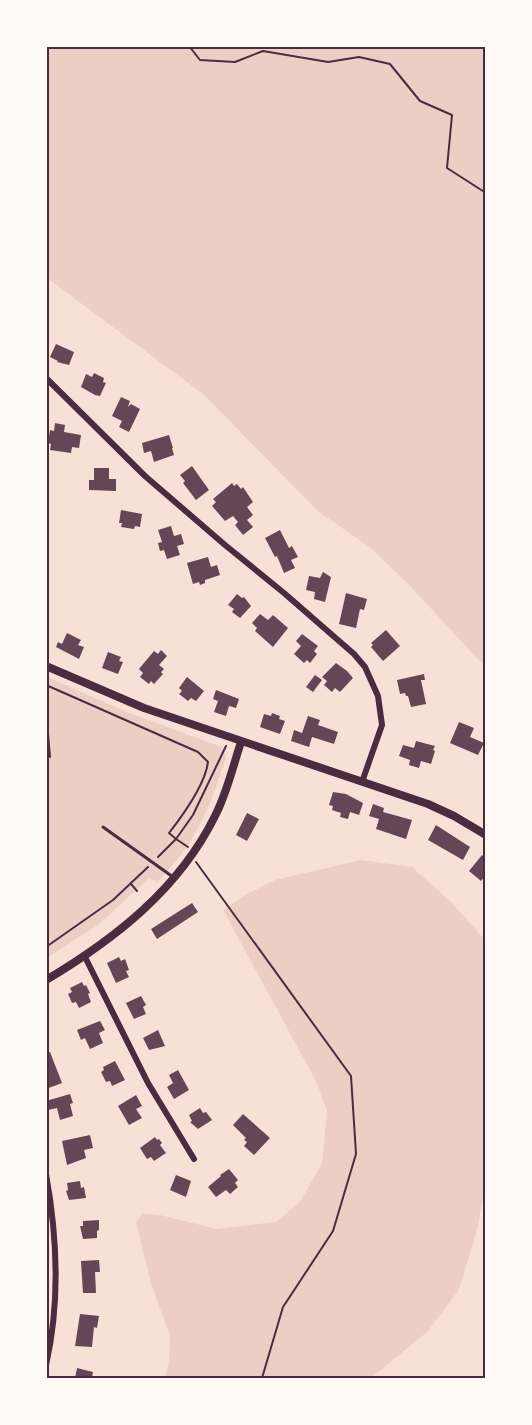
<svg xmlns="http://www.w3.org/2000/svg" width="532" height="1425" font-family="Quicksand,sans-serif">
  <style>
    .green { fill: #ebcfc5 }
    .building { fill: #644757 }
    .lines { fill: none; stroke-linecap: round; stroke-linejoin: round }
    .path { stroke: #4a2c40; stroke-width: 2 }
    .service { stroke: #4a2c40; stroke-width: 3 }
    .minor { stroke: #4a2c40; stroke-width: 6 }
    .tertiary { stroke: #4a2c40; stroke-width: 8 }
    .neatline { fill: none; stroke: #4a2c40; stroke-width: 2 }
  </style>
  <rect width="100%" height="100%" fill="#f7e1d7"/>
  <path class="green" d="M47,47H485V667L411,587L371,548L319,512L203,394L47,278Z
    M47,677L127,712L219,746L224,751L226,757C209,811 197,840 157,883L149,878L98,925L47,958Z
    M361,860L412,867L452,903L486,941L485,1185L478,1226L459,1290L427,1332L371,1378H165L169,1361L170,1336L151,1283L136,1222L143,1213L160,1215L217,1229L276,1222L300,1202L322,1163L327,1111L317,1083L223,910L249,893L275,880Z"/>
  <path class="building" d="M56,344L74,352L69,365L57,362L58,361L50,357Z
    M94,373L104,378L103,382L106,383L100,396L95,395L81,387L86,374L92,377Z
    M121,397L130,401L128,407L131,404L140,409L129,432L119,427L122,421L112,416Z
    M55,423L65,425L64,432L81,435L79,448L72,447L71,453L50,450L51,444L48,443L50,430L54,431Z
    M169,435L173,448H172L174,455L154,462L151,451L144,453L142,443Z
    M192,466L209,490L196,500L183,483L185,481L180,475Z
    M94,468H109V479H116V491L89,490V480H94Z
    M232,483L234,486L237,484L241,489L243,487L253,502L247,507L253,515L247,520L253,527L243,535L235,525L238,522L233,516L225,521L212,506L216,502L213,499Z
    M121,510L142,514L140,527L135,526L134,529L121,527L122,523H119Z
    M171,526L174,536L181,534L184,544L177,546L180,555L167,559L164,550L160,551L158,543L162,542L158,530Z
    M280,530L289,548L292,546L298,557L291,560L295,568L284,573L277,556L275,557L265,538Z
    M208,557L211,567L217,565L220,575L205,580V583L200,585L199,582L193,584L187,563Z
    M323,572L331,577L325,602L314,599L315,592L306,590L309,576L320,578Z
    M346,593L367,599L364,610L360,609L356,628L339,624Z
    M237,594L242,598L244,597L251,606L240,618L232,612L234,609L228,605Z
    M260,614L268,620L273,615L288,628L273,647L255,631L257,628L252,623Z
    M386,630L400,646L383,661L371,647L373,645L371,643Z
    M67,633L81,640L78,645L84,647L79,659L56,647L58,642L62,644Z
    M302,634L318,646L314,651L317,654L310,663L307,660L304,663L294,654L301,646L296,641Z
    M161,650L167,656L159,665L164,669L161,672L163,674L154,684L151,681L149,684L140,677L143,673L139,669L154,651L158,654Z
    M108,652L121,657L119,661L123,662L118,674L102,668Z
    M336,663L347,671L353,678L340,692L335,688L332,692L324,685L327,681L322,677Z
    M424,674L425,680H421L426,704L411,707L408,696H406L405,693L400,694L397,680Z
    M315,675L322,680L313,692L306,687Z
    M187,677L204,691L196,701L191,698L188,701L179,694L182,691L179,688Z
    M216,690L239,699L236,708L229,706L226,716L214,712L218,701L213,699Z
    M272,713L280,716L279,719L285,721L280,734L260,727L264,714L271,716Z
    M308,716L320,720L318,725L338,732L334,744L312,737L309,747L291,741L294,730L302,733Z
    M459,722L474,728L470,737L484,743L478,755L450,743Z
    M416,741L435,746L433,750L435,751L431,764L421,761L419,768L409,765L410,760L399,756L403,745L414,748Z
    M333,792L346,794L363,803L359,815L350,812L348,819L340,817L341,813L332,810L333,806L329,805Z
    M373,804L384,808L383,812L412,820L406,839L376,829L379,819L369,816Z
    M247,813L259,819L247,841L236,835Z
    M436,825L470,847L463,860L428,840Z
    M482,855L486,858V875L481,881L469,871Z
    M192,903L198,912L157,939L151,929Z
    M119,957L121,961L125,959L129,970L126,971L129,977L116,983L107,963Z
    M82,982L84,986L86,985L90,993L88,994L91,1002L79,1008L76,1002L72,1003L68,994L72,992L70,988Z
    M141,996L146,1005L143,1007L146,1014L134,1019L126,1003Z
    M100,1021L105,1030L99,1033L103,1043L90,1049L85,1038L81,1040L77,1030Z
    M158,1030L165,1046L149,1050L143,1038Z
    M50,1052L62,1083L46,1089V1053Z
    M115,1061L125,1080L112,1086L110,1081L106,1082L101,1072L104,1070L103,1067Z
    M178,1070L189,1090L174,1099L167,1087L173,1083L169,1075Z
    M70,1094L73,1103L70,1104L73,1116L60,1120L57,1108L48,1110L46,1101Z
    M136,1095L142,1106L136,1109L142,1118L129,1125L118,1106Z
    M200,1108L203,1113L206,1112L212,1120L198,1129L190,1122L192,1121L189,1115Z
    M243,1114L270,1138L254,1155L244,1146L247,1142L244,1140L246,1138L233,1125Z
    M90,1135L93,1148L84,1150L86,1158L67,1165L62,1141Z
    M155,1137L157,1140L159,1139L162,1143L160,1145L166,1153L154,1161L151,1157L147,1159L140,1148Z
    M229,1169L238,1180L235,1183L238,1187L230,1194L226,1190L216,1197L208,1187L221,1176L220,1175Z
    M176,1175L191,1181L186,1197L170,1190Z
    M80,1181L81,1188L84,1187L86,1198L69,1200L66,1191L68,1190L67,1183Z
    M99,1220V1230L97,1231V1238L83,1239L80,1226H83V1221Z
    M99,1260L100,1272H95L96,1293H83L81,1261Z
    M80,1314L99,1316L97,1328L94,1327L92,1347L75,1346Z
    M77,1368L93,1372L92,1378H75Z"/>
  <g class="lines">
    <path class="path" d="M189,46L200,60L235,62L263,51L328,62L359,57L390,64L420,101L452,115L447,168L486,193
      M46,685L198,752L208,762C205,785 183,815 169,833L176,839L158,857
      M46,710L50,757
      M188,847L176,839L193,815L226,746
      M196,862L351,1076L356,1154L333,1231L283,1307L262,1378
      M131,884L137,891
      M46,947L113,900L148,867"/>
    <path class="service" d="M103,827L173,877"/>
    <path class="minor" d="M46,378L145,476L225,545L284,593L354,654L365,667L378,696L382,725L362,782
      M85,957L148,1083L194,1159
      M46,1174C57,1235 60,1304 46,1365"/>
    <path class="tertiary" d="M46,666L144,708L428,804L454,816L486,835
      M46,980C115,939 179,889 215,816C227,793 233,766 241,742"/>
  </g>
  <rect width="532" height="1425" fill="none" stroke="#fffaf5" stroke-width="96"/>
  <rect x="48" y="48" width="436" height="1329" class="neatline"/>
</svg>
